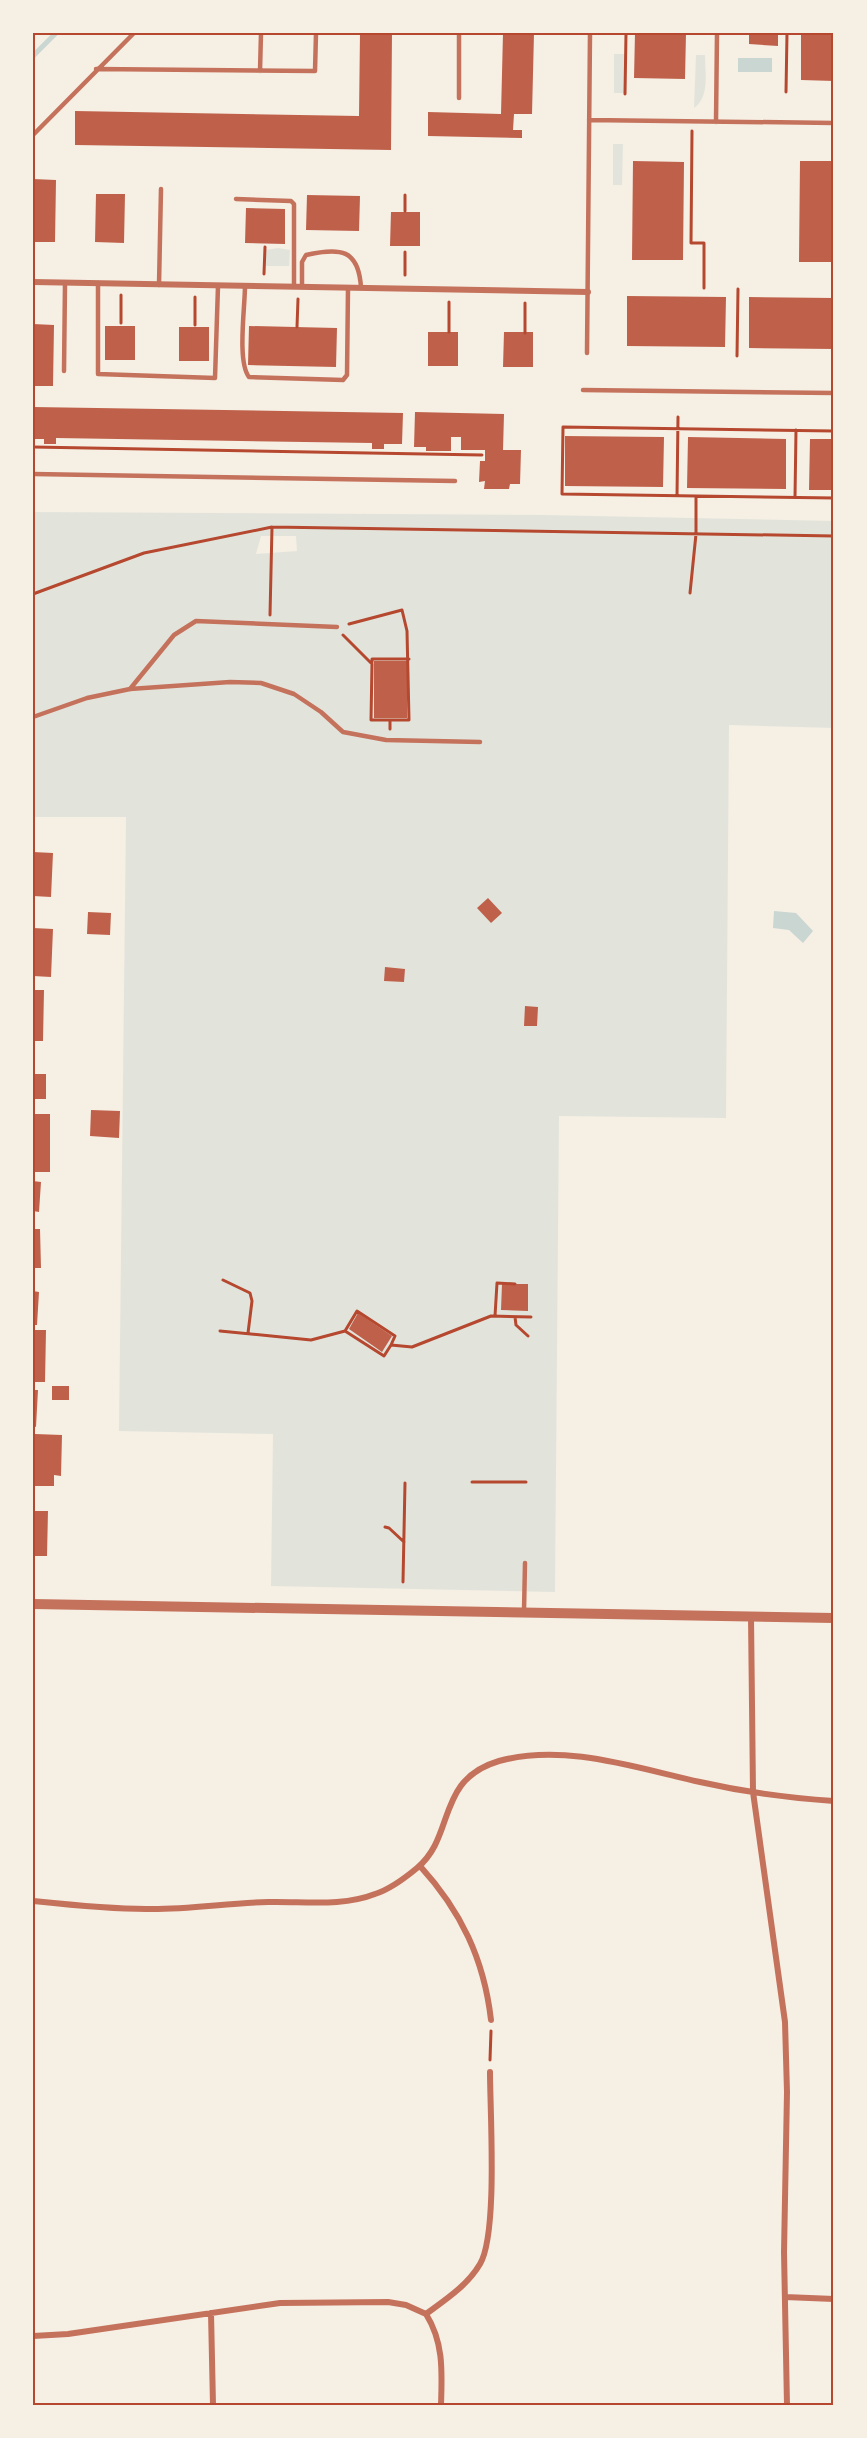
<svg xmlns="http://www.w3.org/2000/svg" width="867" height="2438" font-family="'Asap Condensed',sans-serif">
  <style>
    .green { fill: #e2e4dc; fill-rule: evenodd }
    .water { fill: #c9d6d2 }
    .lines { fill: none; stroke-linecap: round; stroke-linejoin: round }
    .stream { stroke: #c9d6d2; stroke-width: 5 }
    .building { fill: #bf614a }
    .path { stroke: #b5482f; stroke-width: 3 }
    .service { stroke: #c5725c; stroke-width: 4.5 }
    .minor { stroke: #c5725c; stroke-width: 6 }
    .tertiary { stroke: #c5725c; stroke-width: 10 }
    .neatline { fill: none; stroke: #b5482f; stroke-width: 2 }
  </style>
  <rect width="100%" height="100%" fill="#f6efe4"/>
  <path class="green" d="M614,54H625L624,93H614Z
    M696,55H705C705,72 710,97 694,108Z
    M613,144H623L622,185H613Z
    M278,248L290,250L289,266H266V250Z
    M33,512L544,515L834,521V728L729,725L726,1118L559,1116L555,1592L271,1586L273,1434L119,1431L126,817H33ZM261,536H296L297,551L256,554Z"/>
  <path class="water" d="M738,58H772V72H738Z
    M774,911L796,913L813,931L803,943L789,930L773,928Z"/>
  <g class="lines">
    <path class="stream" d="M33,56L56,33"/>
  </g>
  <path class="building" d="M360,33H392L391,150L75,145V111L359,116Z
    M503,33H534L532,114H514L513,130H522V138L428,136V112L501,114Z
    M635,33H686L685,79L634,78Z
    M749,33H778V46L749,44Z
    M801,33H834V81L801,80Z
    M633,161L684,162L683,260H632Z
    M800,161H834V262H799Z
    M33,179L56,180L55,242H33Z
    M96,194H125L124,243L95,242Z
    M307,195L360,196L359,231L306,230Z
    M246,208L285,209V244L245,243Z
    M391,212H420V246H390Z
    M627,296L726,297L725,347L627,346Z
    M749,297L834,298V349L749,348Z
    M33,324L54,325L53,386H33Z
    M105,326H135V360H105Z
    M249,326L337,328L336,367L248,365Z
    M179,327H209V361H179Z
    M428,332H458V366H428Z
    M504,332H533V367H503Z
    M33,407L403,413L402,444H384V449H372V443L56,438V444H44V439H33Z
    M415,412L504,414L503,450H521L520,484H510L509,489H484L485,481L479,482L480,461H485V450H461V437H451V451H426V447H414Z
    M565,436L664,437L663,487L565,486Z
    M688,437L786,439V489L687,488Z
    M810,439H834V490H809Z
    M374,661H407V718H374Z
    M33,852L53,853L51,897L33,896Z
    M488,898L502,913L491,923L477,908Z
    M88,912L111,913L110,935L87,934Z
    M33,928L53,929L51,977L33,976Z
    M385,967L405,969L404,982L384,981Z
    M33,990H44L43,1041H33Z
    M525,1006L538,1007L537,1026H524Z
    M33,1074H46V1099H33Z
    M91,1110L120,1111L119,1138L90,1136Z
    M33,1114H50V1172H33Z
    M33,1181L41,1182L39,1212L33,1211Z
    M33,1229H40L41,1268H33Z
    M502,1284H528V1311L501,1310Z
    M33,1291L39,1292L37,1325H33Z
    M358,1313L392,1336L382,1352L349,1329Z
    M33,1330H46L45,1382H33Z
    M52,1386H69V1400H52Z
    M33,1390H38L36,1427L33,1426Z
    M35,1434L62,1435L61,1476L54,1475V1486H33Z
    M33,1511H48L47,1556H33Z"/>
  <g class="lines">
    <path class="path" d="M786,92L787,33
      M625,94L626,33
      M692,131L691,243H704V288
      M405,195V211
      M405,252V275
      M264,274L265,247
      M525,303V333
      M121,323V295
      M195,325V297
      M297,327L298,299
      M449,332V302
      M737,356L738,289
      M834,431L563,427L562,494L834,498
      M33,447L482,455
      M677,496L678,417
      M795,497L796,430
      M690,593L696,534V496
      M33,594L144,553L272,527L834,536
      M270,615L272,527
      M349,624L402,610L407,631L409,720H390V729
      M343,635L372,664L371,720H390
      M372,662V659H409
      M223,1280L250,1293L252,1301L248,1333
      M495,1316L497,1283L515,1284
      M515,1317L516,1325L528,1336
      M220,1331L311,1340L345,1331L384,1356L391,1345L412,1347L491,1316L531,1317
      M345,1331L357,1311L395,1336L391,1345
      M472,1482H526
      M385,1527L389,1528L404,1542
      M403,1582L405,1483
      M490,2060L491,2031"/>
    <path class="service" d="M96,69L315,71L316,33
      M260,71L261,33
      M459,98V33
      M589,120L834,123
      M716,122L717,33
      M33,135L134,33
      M236,199L291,201L294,204V286
      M98,283V374L215,378L218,286
      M159,285L161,189
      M245,286C245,307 237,362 249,377L343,380L347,375L348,288
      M302,287V262L306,255C340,247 359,249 361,288
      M587,353L590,33
      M64,371L65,283
      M583,390L834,393
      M33,474L455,481
      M130,689L174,635L196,621L337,627
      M33,717L87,698L130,689L230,682L261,683L294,694L321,712L343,732L386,740L480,742
      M524,1611L525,1563"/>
    <path class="minor" d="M33,282L588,292
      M751,1617L753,1792L785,2022L787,2092L784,2252L787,2405
      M420,1866C461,1911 484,1959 491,2020
      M33,1901C71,1905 108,1909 146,1909C186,1910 227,1903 268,1902C303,1901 342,1907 375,1894C391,1889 405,1878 417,1868C456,1836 435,1780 499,1761C565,1743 636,1768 700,1782C744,1792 789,1798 834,1801
      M785,2297L834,2299
      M211,2313L213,2405
      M426,2314C445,2300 467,2286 480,2264C498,2234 490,2112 490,2072
      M426,2314C444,2343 442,2372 441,2405
      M33,2336L68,2334L280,2303L388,2302L406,2305L426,2314"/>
    <path class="tertiary" d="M33,1604L834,1618"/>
  </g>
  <rect width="867" height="2438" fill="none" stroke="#f6efe4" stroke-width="69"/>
  <rect x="34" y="34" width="798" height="2370" class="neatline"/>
</svg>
